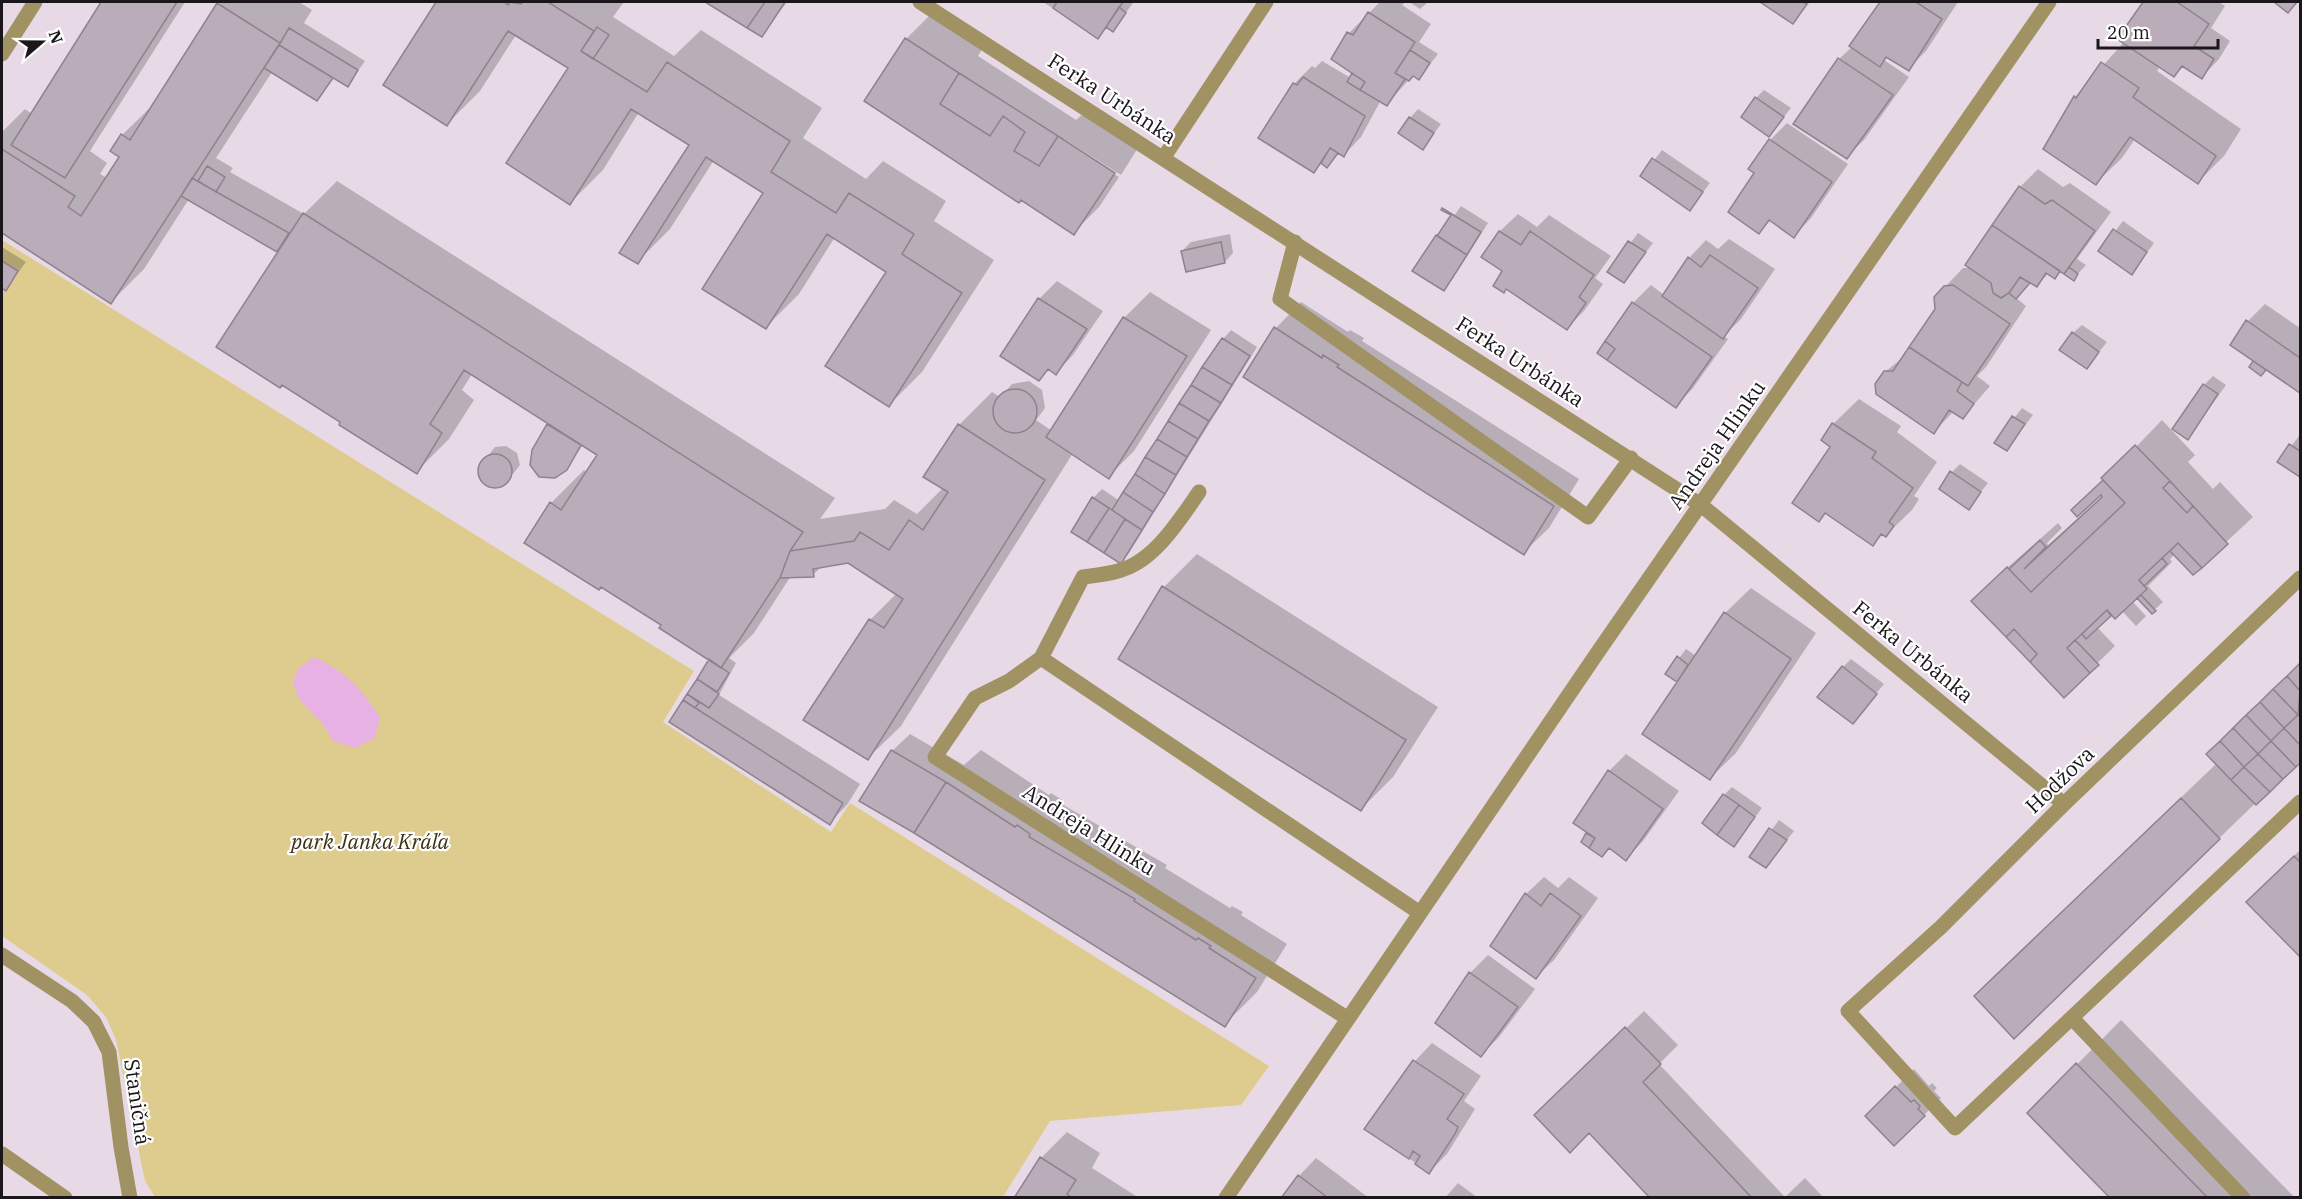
<svg xmlns="http://www.w3.org/2000/svg" width="2302" height="1199" font-family="'IBM Plex Serif',serif">
  <style>
    .green { fill: #decc8e }
    .water { fill: #e7b2e3 }
    .shadow { fill: #0003; fill-rule: evenodd }
    .building { fill: #baacb8; stroke: #8f828e; stroke-width: 1.5 }
    .lines { fill: none; stroke-linecap: round; stroke-linejoin: round }
    .minor { stroke: #a09263; stroke-width: 15 }
    .labels { text-anchor: middle; stroke-width: 4.5; stroke-linejoin: round; paint-order: stroke }
    .street-label { font-size: 21px; fill: #1a161a; stroke: #fff }
    .park-label { font-size: 21px; font-style: italic; fill: #3a3213; stroke: #fff }
  </style>
  <rect width="100%" height="100%" fill="#e7dae6"/>
  <path class="green" d="M2,240L694,671L663,722L831,832L850,803L1269,1066L1241,1105L1050,1121L1003,1197H155L145,1181L116,1040L106,1017L87,995L2,936Z"/>
  <path class="water" d="M314,657C348,673 359,687 380,717L375,738L355,748L333,741L322,723L299,699L293,683L298,669Z"/>
  <path class="shadow" d="M103,2H185L90,151L107,163L100,174L107,178L121,157L112,151L122,135L156,102L221,2H299L312,10L304,23L365,61L348,85L334,77L317,99L272,72L216,158L233,168L230,172L304,214L337,181L835,498L820,519L885,509L894,500L917,514L943,488L959,425L992,392L1000,397L1012,384L1029,381L1042,390L1045,408L1036,420L1052,431L1124,318L1150,292L1211,330L1134,451L1108,477L1073,453L901,726L868,758L805,719L870,620L896,594L849,562L822,566L813,575L791,576L754,633L729,658L736,663L719,695L860,784L847,805L829,823L671,722L711,659L663,624L526,542L551,503L584,470L587,472L599,454L583,445L566,469L533,450L550,423L472,374L462,390L474,400L449,439L416,472L342,421L283,246L277,250L189,199L144,269L111,302L2,232V132L25,109L32,114Z
    M438,2H624L613,17L674,56L701,30L822,108L803,138L866,179L883,161L946,201L934,221L994,260L922,372L889,405L888,271L835,237L799,294L766,327L765,193L714,160L670,229L637,262L691,145L639,112L603,170L570,203V68L516,35L480,91L447,124L386,85Z
    M708,2H787L762,35Z
    M1043,2H1131L1133,3L1113,30L1108,27L1098,37Z
    M1380,2H1406L1402,5L1431,24L1419,42L1438,54L1419,78L1414,74L1387,104L1381,100L1361,137L1344,155L1340,152L1327,166L1323,162L1314,171L1294,84L1312,66L1315,68L1322,61L1351,78L1354,73L1349,33Z
    M1409,2H1428L1420,9Z
    M1763,2H1810L1793,22Z
    M1882,2H1958L1926,51L1908,69L1888,56L1884,60L1909,77L1864,140L1846,157L1839,59L1853,46Z
    M2145,2H2219L2225,6L2211,28L2230,41L2219,59L2202,77L2184,66L2174,75L2160,66L2157,71L2241,129L2224,156L2198,182L2135,139L2122,158L2096,183L2075,97L2124,42L2119,39Z
    M932,13L984,46L978,56L1076,120L1085,112L1139,146L1121,175L1064,139L1062,141L1119,177L1099,207L1073,233L906,39Z
    M1764,90L1791,108L1769,135L1756,98Z
    M1418,109L1441,124L1423,148L1410,118Z
    M1787,123L1848,164L1811,218L1794,236L1771,220L1759,232L1756,173L1770,140Z
    M1662,150L1710,183L1690,209L1642,176Z
    M2038,169L2063,187L2070,183L2111,212L2077,259L2086,265L2073,279L2061,271L2055,277L2049,273L2037,285L2030,281L2015,297L2026,306L1986,367L1977,376L1990,386L1963,417L1954,411L1934,432L1885,372L1907,354L1937,309L1945,287L1963,268H1973L1967,264L2020,187Z
    M1461,206L1488,223L1452,280L1443,289L1415,271Z
    M1518,214L1537,227L1549,215L1611,256L1595,278L1603,284L1584,311L1567,328L1504,270L1483,256L1500,231Z
    M2123,221L2154,243L2132,273L2100,251Z
    M1638,233L1653,243L1624,281L1609,271Z
    M1230,234L1233,253L1225,262L1182,251L1191,242Z
    M1729,239L1775,269L1741,319L1724,336L1728,339L1693,388L1676,406L1633,303L1651,285L1664,295L1689,258L1706,240L1718,249Z
    M2,247L26,262L6,289L2,286Z
    M1057,281L1103,311L1073,355L1056,373L1050,369L1039,379V299Z
    M1301,302L1348,332L1350,330L1364,338L1362,341L1579,479L1549,528L1523,553L1276,328Z
    M2265,304L2300,328V391L2267,368L2261,374L2251,367L2255,360L2232,344L2248,321Z
    M2082,325L2107,342L2087,367L2073,333Z
    M1231,330L1257,347L1129,553L1121,562L1093,498L1102,489L1120,501L1223,339Z
    M2213,376L2226,385L2188,438L2204,385Z
    M1859,399L1901,426L1897,432L1937,462L1914,496L1919,499L1912,510L1886,535L1883,534L1873,544L1826,512L1818,520L1832,447L1833,424Z
    M2022,408L2033,415L2007,449L1996,442Z
    M2162,420L2195,455L2188,462L2213,489L2220,482L2253,517L2193,573L2175,554L2170,559L2172,562L2148,586L2163,602L2152,612L2137,596L2132,601L2146,616L2136,626L2122,611L2111,613L2097,627L2115,646L2064,696L1999,575L2058,523L2062,528L2047,543L2048,545L2103,496L2105,479ZM2184,538L2172,551L2170,548Z
    M2299,436L2300,437V476L2279,462Z
    M506,446L517,453L520,465L505,484L492,486L481,479L480,466L495,447Z
    M1960,464L1988,483L1968,508L1952,472Z
    M1197,554L1438,707L1393,777L1360,810L1120,658L1164,587Z
    M1751,588L1816,633L1736,753L1710,778L1679,682L1667,674L1686,649L1696,656L1725,613Z
    M1851,659L1884,684L1853,722L1843,667Z
    M2300,665V760L2014,1037L2019,953L2217,763L2208,754Z
    M910,734L964,765L981,750L1049,795L1051,793L1062,800L1060,803L1167,865L1165,868L1230,908L1232,906L1243,912L1241,915L1287,944L1257,992L1224,1025L892,751Z
    M1626,754L1679,791L1643,841L1626,859L1610,847L1602,855L1583,841L1589,832L1609,771Z
    M1732,787L1762,808L1734,845L1724,795Z
    M1779,820L1794,831L1766,866L1751,857Z
    M2300,850V955L2248,902Z
    M1544,877L1558,888L1569,877L1598,898L1554,960L1536,977L1526,894Z
    M1488,955L1535,989L1499,1037L1481,1055L1438,1022L1470,973Z
    M1644,1011L1678,1045L1659,1064L1785,1197L1805,1178L1824,1198H1652L1554,1098Z
    M2121,1020L2295,1198H2112L2029,1113Z
    M1432,1043L1481,1076L1464,1101L1475,1109L1447,1154L1429,1172L1366,1129L1415,1061Z
    M1914,1069L1929,1086L1932,1083L1937,1088L1934,1091L1941,1098L1924,1115L1867,1116Z
    M1067,1132L1100,1153L1092,1168L1139,1198H1016L1041,1158Z
    M1316,1158L1369,1198H1284L1299,1176Z
    M1458,1183L1478,1198H1445Z"/>
  <path class="building" d="M101,2H177L65,178L11,145Z
    M436,2H504L508,5L510,2L521,4L523,2H548L594,31L581,51L647,92L667,62L790,141L771,172L836,213L849,193L914,234L902,254L962,293L889,407L825,366L886,272L827,234L766,329L702,289L763,193L706,157L638,264L619,253L689,145L631,109L570,205L506,163L568,68L508,31L447,126L383,85Z
    M705,2H765L747,28Z
    M765,2H785L762,37L747,28Z
    M1057,2H1123L1098,39L1053,8Z
    M1760,2H1803L1807,4L1793,24Z
    M1880,2H1916L1942,19L1909,71L1886,57L1880,67L1849,46Z
    M2143,2H2177L2209,24L2194,46L2214,59L2202,79L2182,66L2174,77L2117,39Z
    M2274,2H2297L2288,13Z
    M217,3L280,43L111,304L2,233V149L75,196L68,207L81,216L119,157L110,151L121,134L130,140Z
    M1119,7L1126,13L1113,32L1106,27Z
    M1368,12L1415,42L1395,73L1405,79L1387,106L1360,90L1365,82L1331,59L1347,32L1353,35Z
    M597,27L609,35L593,59L581,51Z
    M289,28L358,70L348,87L279,45Z
    M905,38L959,73L940,104L990,136L1003,116L1025,132L1014,151L1039,166L1058,136L1115,173L1074,235L1021,200L1019,203L864,101Z
    M279,45L333,78L317,101L264,68Z
    M1410,50L1430,63L1419,80L1413,76L1409,81L1395,73Z
    M1838,58L1893,95L1847,159L1793,124Z
    M2101,62L2139,88L2133,97L2216,156L2198,184L2130,137L2096,185L2043,149L2074,96L2076,98Z
    M959,73L1058,136L1039,166L1014,151L1025,132L1003,116L990,136L940,104Z
    M1352,73L1365,82L1360,90L1347,82Z
    M1303,77L1365,116L1344,157L1330,148L1314,173L1258,138L1293,83L1297,85Z
    M1755,97L1784,117L1769,137L1741,117Z
    M1409,117L1434,133L1423,150L1398,133Z
    M1769,139L1832,182L1794,238L1769,220L1759,234L1728,212L1754,173L1748,169Z
    M1330,148L1338,153L1327,168L1321,163Z
    M1652,158L1703,192L1690,211L1640,176Z
    M207,166L225,177L216,192L198,181Z
    M192,178L289,233L277,252L181,196Z
    M2019,186L2045,204L2052,200L2095,231L2064,274L1992,225Z
    M1442,208L1481,232L1467,255L1437,236L1451,215L1441,210Z
    M303,213L803,532L790,551L780,578L721,668L659,628L661,625L601,587L599,590L524,543L550,502L561,510L597,455L464,370L430,424L442,433L417,474L339,425L340,422L282,385L280,388L216,347Z
    M1992,225L2060,271L2055,279L2046,273L2037,287L2020,277L2009,293L2001,298L1993,293L1991,283L1965,265Z
    M2113,229L2147,252L2132,275L2098,251Z
    M1499,231L1521,245L1530,231L1594,275L1579,297L1586,303L1567,330L1506,289L1504,293L1493,286L1502,271L1481,257Z
    M1436,235L1467,255L1444,291L1412,271Z
    M1628,241L1646,252L1624,283L1607,272Z
    M1221,242L1225,263L1186,272L1181,251Z
    M1710,255L1758,288L1723,339L1662,296L1688,257L1701,267Z
    M2,261L18,271L6,291L2,288Z
    M2069,267L2078,274L2074,281L2064,274Z
    M2020,277L2030,283L2016,299L2009,293Z
    M1953,285L2010,324L1968,386L1909,347L1935,309L1934,297L1944,286Z
    M1038,298L1087,329L1056,375L1048,369L1039,381L1000,356Z
    M1632,302L1712,357L1676,408L1607,360L1615,349L1605,341Z
    M1123,317L1187,356L1109,479L1046,437Z
    M2246,320L2300,358V393L2230,345Z
    M1274,327L1322,358L1323,355L1339,365L1337,367L1554,506L1524,555L1243,377Z
    M2072,332L2099,352L2087,369L2059,350Z
    M1222,338L1250,356L1232,385L1202,367Z
    M1605,341L1615,349L1607,360L1597,353Z
    M1909,347L1962,382L1957,391L1974,404L1963,419L1949,410L1934,434L1876,394L1875,384L1884,371H1893Z
    M2253,361L2266,370L2261,376L2249,367Z
    M1202,367L1232,385L1221,403L1191,385Z
    M2203,384L2218,394L2188,440L2172,429Z
    M1191,385L1221,403L1209,421L1179,403Z
    M993 411a22 22 0 1 1 44 0a22 22 0 1 1-44 0Z
    M1179,403L1209,421L1198,439L1168,421Z
    M2012,416L2025,424L2007,451L1994,443Z
    M1168,421L1198,439L1187,457L1157,439Z
    M1832,423L1876,452L1872,458L1913,488L1889,522L1894,526L1886,537L1881,534L1873,546L1825,513L1819,522L1792,503L1830,447L1821,440Z
    M547,424L581,445L567,470L555,478L539,477L530,465L532,450Z
    M958,424L1045,480L868,760L803,720L869,619L884,628L903,599L848,563L813,569L814,577L780,578L790,551L854,541L860,532L889,550L909,520L923,530L948,492L923,477Z
    M1157,439L1187,457L1176,475L1145,457Z
    M2289,444L2300,451V477L2277,462Z
    M2135,445L2170,481L2163,488L2187,513L2193,506L2228,544L2202,568L2178,543L2139,580L2147,589L2115,619L2107,610L2067,648L2090,673L2064,698L2030,662L2037,654L2014,629L2006,637L1971,601L2007,567L2031,592L2125,503L2101,478Z
    M478 471a17 17 0 1 1 34 0a17 17 0 1 1-34 0Z
    M1145,457L1176,475L1165,494L1135,474Z
    M1950,471L1981,492L1969,510L1939,489Z
    M1135,474L1165,494L1153,512L1123,492Z
    M2103,480L2125,503L2031,592L2009,569L2040,540L2046,547L2024,569L2102,497L2101,495L2077,517L2071,510Z
    M2170,481L2193,506L2187,513L2163,488Z
    M1123,492L1153,512L1142,530L1112,510Z
    M1092,497L1109,508L1087,542L1071,532Z
    M1109,508L1125,519L1104,553L1087,542Z
    M1125,519L1142,530L1121,564L1104,553Z
    M2178,543L2202,568L2193,575L2170,551Z
    M2162,558L2167,564L2144,586L2139,580Z
    M1162,586L1406,740L1361,811L1118,659Z
    M2141,595L2156,611L2152,614L2137,598Z
    M2107,610L2111,616L2086,639L2082,634Z
    M1724,612L1791,659L1710,780L1642,734Z
    M2014,629L2037,654L2030,662L2006,637Z
    M2075,640L2099,665L2090,673L2067,648Z
    M1677,656L1688,665L1677,682L1665,674Z
    M709,659L729,673L717,692L697,679Z
    M2300,663V691L2287,676Z
    M1842,666L1877,694L1853,724L1817,697Z
    M2287,676L2300,691L2298,715L2273,689Z
    M697,679L719,694L709,708L687,694Z
    M2273,689L2298,715L2284,728L2260,702Z
    M687,694L699,703L695,708L683,700Z
    M683,700L843,803L830,825L669,722Z
    M2260,702L2284,728L2271,741L2246,715Z
    M2246,715L2271,741L2258,754L2233,728Z
    M2298,715L2300,717V745L2284,728Z
    M2233,728L2258,754L2244,767L2220,741Z
    M2284,728L2300,745V763L2296,767L2271,741Z
    M2220,741L2244,767L2231,780L2206,754Z
    M2271,741L2296,767L2283,779L2258,754Z
    M891,750L946,782L914,833L859,801Z
    M2258,754L2283,779L2270,792L2244,767Z
    M2244,767L2270,792L2256,805L2231,780Z
    M1608,770L1663,809L1626,861L1609,848L1602,857L1589,848L1595,838L1573,823Z
    M946,782L1015,827L1017,825L1030,834L1029,837L1135,899L1134,901L1196,940L1198,938L1211,946L1209,948L1256,978L1225,1027L914,833Z
    M1723,794L1739,805L1717,835L1702,823Z
    M2181,798L2220,839L2014,1039L1974,996Z
    M1739,805L1755,817L1734,847L1717,835Z
    M1769,828L1787,840L1766,868L1749,857Z
    M1586,833L1595,838L1589,848L1581,842Z
    M2294,856L2300,862V957L2246,902Z
    M1525,893L1541,906L1550,893L1581,916L1536,979L1490,946Z
    M1469,972L1518,1007L1481,1057L1435,1023Z
    M1625,1027L1661,1064L1643,1082L1752,1198H1650L1589,1133L1570,1153L1534,1115Z
    M1413,1060L1464,1094L1447,1119L1458,1127L1455,1134L1429,1174L1415,1164L1420,1156L1413,1151L1409,1159L1364,1129Z
    M2076,1063L2208,1198H2110L2027,1113Z
    M1895,1086L1911,1102L1914,1100L1920,1106L1918,1109L1925,1116L1894,1146L1865,1116Z
    M1040,1157L1076,1180L1067,1194L1072,1198H1014Z
    M1298,1175L1328,1198H1281Z"/>
  <g class="lines">
    <path class="minor" d="M920,2L1701,505L2064,804
      M2,54L35,2
      M1164,157L1266,2
      M1295,242L1280,299L1588,517L1631,458
      M1199,492C1181,518 1156,558 1124,569C1112,574 1096,575 1083,577L1041,658L1420,913
      M2300,578L2064,804L1941,927L1848,1011L1955,1128L2300,802
      M1041,658L1009,681L975,698L935,757L1347,1018
      M2,955L72,1001L94,1022L109,1052L121,1147L130,1198
      M2072,1018L2243,1198
      M2,1154L65,1198
      M1226,1198L1600,649L2049,2"/>
  </g>
  <g class="labels">
    <g class="street-label">
      <text transform="translate(1112 99) rotate(33)" y="7">Ferka Urbánka</text>
      <text transform="translate(1520 362) rotate(33)" y="7">Ferka Urbánka</text>
      <text transform="translate(1717 445) rotate(-55)" y="7">Andreja Hlinku</text>
      <text transform="translate(1913 652) rotate(39)" y="7">Ferka Urbánka</text>
      <text transform="translate(2060 780) rotate(-44)" y="7">Hodžova</text>
      <text transform="translate(1089 830) rotate(32)" y="7">Andreja Hlinku</text>
      <text transform="translate(137 1102) rotate(82)" y="7">Staničná</text>
    </g>
    <g class="park-label">
      <text x="370" y="849">park Janka Kráľa</text>
    </g>
  </g>
  <rect width="2302" height="1199" fill="none" stroke="#1a161a" stroke-width="6"/>
  <g transform="translate(42 42) rotate(70)" stroke="#ffffff" stroke-width="4.5" paint-order="stroke">
  <path d="M0-4.5L10 22L0 15L-10 22Z" fill="#1a161a"/>
  <text y="-9" font-size="16" font-weight="bold" text-anchor="middle" fill="#1a161a">N</text>
  </g>
  <path d="M2098 39v9h120v-9" fill="none" stroke="#1a161a" stroke-width="3"/>
  <text x="2107" y="39" font-size="18" fill="#1a161a" stroke="#ffffff" stroke-width="4.5" paint-order="stroke">20 m</text>
</svg>
